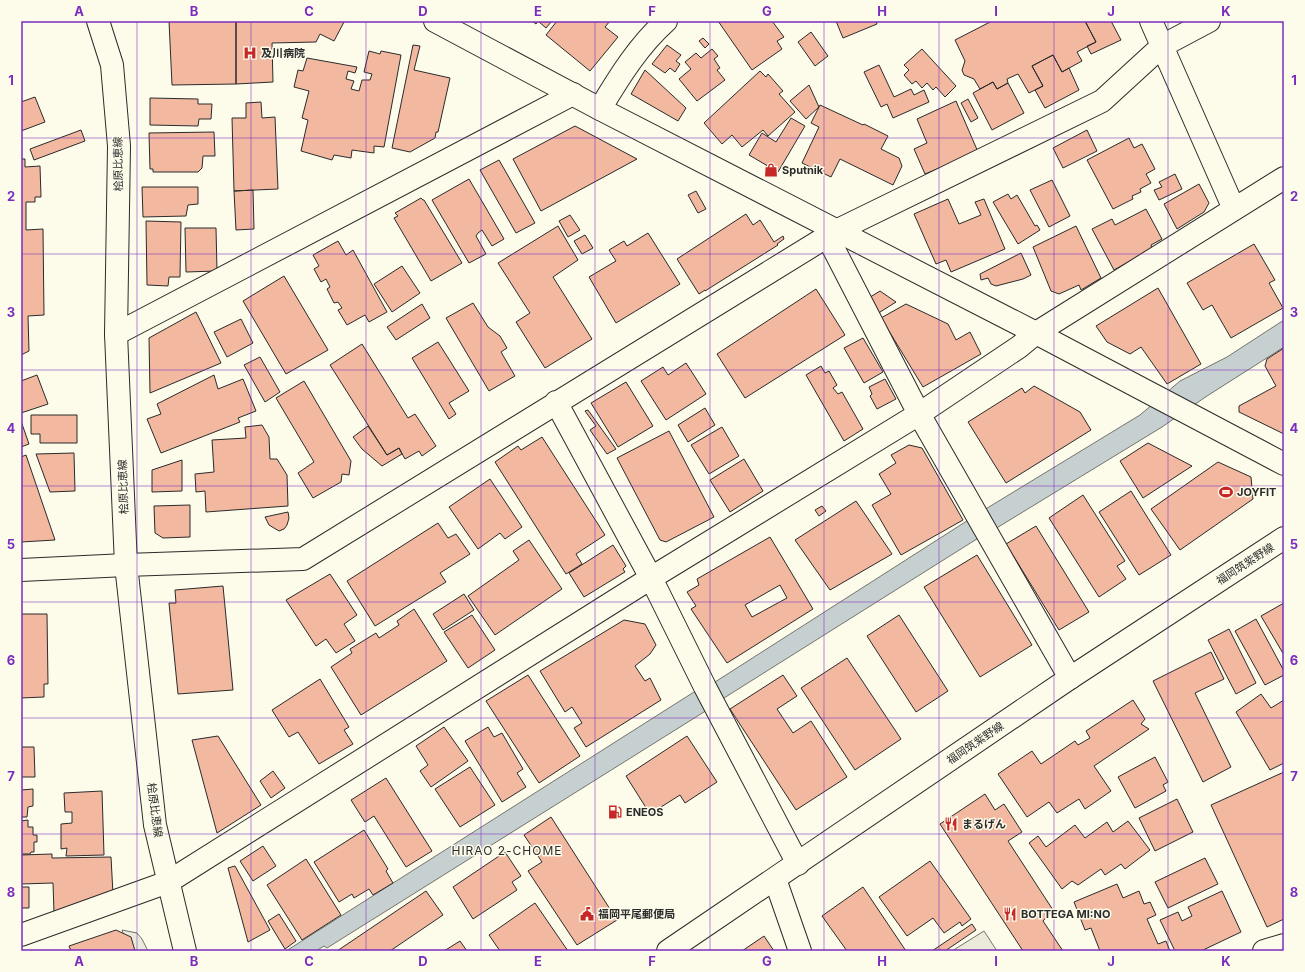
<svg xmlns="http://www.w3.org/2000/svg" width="1305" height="972" font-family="Inter,'Noto Sans JP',sans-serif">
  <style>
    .parking { fill: #eceadb; stroke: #74746e }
    .water { fill: #c7d0d0; stroke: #74746e }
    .building { fill: #f2b8a0; stroke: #2b2b2b; fill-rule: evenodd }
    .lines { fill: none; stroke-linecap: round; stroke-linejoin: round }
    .street-casing { stroke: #2b2b2b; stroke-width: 24 }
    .secondary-casing { stroke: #2b2b2b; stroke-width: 24 }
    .primary-casing { stroke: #2b2b2b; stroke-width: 24 }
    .street { stroke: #fdfbea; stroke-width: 22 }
    .secondary { stroke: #fdfbea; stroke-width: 22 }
    .primary { stroke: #fdfbea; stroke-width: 22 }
    .grid { fill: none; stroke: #7b2cbf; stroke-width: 1; stroke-opacity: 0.55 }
    .labels { text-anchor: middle; stroke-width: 3; stroke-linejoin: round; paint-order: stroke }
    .poi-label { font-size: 11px; font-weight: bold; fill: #2b2b2b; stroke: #fdfbea; text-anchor: start }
    .street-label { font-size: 11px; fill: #2b2b2b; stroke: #fdfbea }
    .neighbourhood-label { font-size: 12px; letter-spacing: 1px; fill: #2b2b2b; stroke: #fdfbea }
    .neatline { fill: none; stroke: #7b2cbf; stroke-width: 1.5 }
    .grid-label { font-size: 13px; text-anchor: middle; font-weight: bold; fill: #7b2cbf }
  </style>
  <rect width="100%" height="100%" fill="#fdfbea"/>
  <path class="parking" d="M122,930L137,933L142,939L148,951H129Z
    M984,931L997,951H952Z"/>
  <path class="water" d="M1284,320V347L1207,396L1162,427L995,529L980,537L724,698L704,712L327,948L324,946L316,951H286L694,692L715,682L984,510L1140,415L1180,381L1227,357Z"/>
  <path class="building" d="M169,21H236V84L172,85Z
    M236,21H342L344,22L334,41L320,34L316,42L272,43L273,82L236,84Z
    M532,21H552L546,28L538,21L536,24Z
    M557,21H610L605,27L618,37L590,71L546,35Z
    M718,21H772L784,37L777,41L782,49L752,70Z
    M836,21H876L877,24L843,38Z
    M992,21H1085L1096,42L1077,52L1082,61L1062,72L1053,55L1032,66L1043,86L1029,93L1018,74L1007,79L1008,83L997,89L993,82L980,89L974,79L964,75L962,70L965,61L955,40Z
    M1085,21H1111L1121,40L1091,54L1087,46L1096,42Z
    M811,32L828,56L815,66L798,42Z
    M703,38L709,44L705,48L699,41Z
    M413,45L420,46L414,70L450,78L438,132H436L435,138L410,152L392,148Z
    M667,45L681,55L676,61L680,64L675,72L670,68L665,73L652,64Z
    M712,49L718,56L714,59L720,68L717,70L725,80L697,101L679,79L691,69L685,62L696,53L701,58Z
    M922,49L956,86L945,97L936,87L933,90L927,83L922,88L916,81L912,84L904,75L909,70L904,65Z
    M369,51L380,54L381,51L401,55L384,147L374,146V153L352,150L351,158L334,155L332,160L301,151L308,120L302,118L309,91L294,87L298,70L303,71L307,58L357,67L355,73L348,71L346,79L354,81L351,89L359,91L362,80H370L372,74L364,72Z
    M1053,55L1062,72L1069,68L1079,90L1045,108L1035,90L1043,86L1032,66Z
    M879,65L894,97L911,89L914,95L924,90L929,102L893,118L887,104L881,107L864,72Z
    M645,70L686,108L678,121L631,94Z
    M760,71L766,77L768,74L783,91L779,94L795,112L768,136L763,130L742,147L732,135L722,144L704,123Z
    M993,82L997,89L1008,83L1024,113L992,130L973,93Z
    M809,85L819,107L806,119L790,101Z
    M35,97L45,122L21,131V102Z
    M150,98L198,99V104H212L211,119H199L198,126L150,125Z
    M968,99L978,118L971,122L961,103Z
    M956,101L978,152L925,174L914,149L927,143L917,119Z
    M261,102L262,118L275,117L278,189L234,191L232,118H246V103Z
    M820,105L863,125L864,124L888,136L881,149L899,158L902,166L893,185L840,159L831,177L802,163L819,127L811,123Z
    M791,118L805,126L778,172L749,155L762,133L776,142Z
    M575,126L637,159L541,211L513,159Z
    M81,130L85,141L34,160L30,149Z
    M1087,130L1097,151L1063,168L1053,148Z
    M214,132L215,156H203L202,168L198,172H153V169H150L149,133Z
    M1129,138L1134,148L1142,144L1155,169L1146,174L1151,183L1140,189L1141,192L1132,196L1133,199L1113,209L1087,160Z
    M21,159H25V167L40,166L41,197H35V202H26V230L43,229L44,315L28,316L29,351L21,355Z
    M499,160L535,223L516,233L480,170Z
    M1175,174L1182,189L1159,200L1154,190L1162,187L1159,182Z
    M469,179L504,239L492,246L482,230L478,233L476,236L486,254L469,263L432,200Z
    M1052,180L1070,216L1049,227L1030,190Z
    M1199,184L1209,203L1204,212L1177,229L1164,204Z
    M142,187H198V204L188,205L186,216L143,217Z
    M253,190L254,229L236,230L234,191Z
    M696,191L706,209L698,213L688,195Z
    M1008,194L1011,199L1017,195L1035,226L1037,225L1040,230L1018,244L993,202Z
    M421,198L423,200H424L462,263L431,281L394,218L398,216L395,213Z
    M948,199L959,224L981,215L975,202L984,199L1005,249L951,272L946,260L936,264L914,214Z
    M1146,209L1162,239L1151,245L1152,249L1114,270L1092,229L1112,219L1115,225Z
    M746,214L753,225L760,220L774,242L783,236L784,239L777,244L778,245L705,291V290L699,294L677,259Z
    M570,215L580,230L568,237L559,221Z
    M146,221L181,222L180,277H169L168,286L147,285Z
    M558,226L578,260L553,277L592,339L545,368L516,322L530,313L498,263Z
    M1076,226L1101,278L1081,290L1079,285L1059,294L1051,291L1033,247Z
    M185,228H216L217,271L186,272Z
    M648,233L680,284L616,323L589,277L616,261L609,250L624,241L627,246Z
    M585,235L593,248L582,254L574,241Z
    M338,241L346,255L353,250L387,312L369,322L365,315L347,325L338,310L342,308L338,302L334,303L327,289L330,287L326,279L321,282L314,269L319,266L313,255Z
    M1254,244L1275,280L1269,283L1283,308L1231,338L1212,305L1203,310L1187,283Z
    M1021,253L1031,275L1023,279L996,286L991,284L988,278L981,280L980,274Z
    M402,266L420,293L392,312L374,284Z
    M284,276L328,350L286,374L243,301Z
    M1158,288L1201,364L1167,384L1141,347L1130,354L1107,342L1096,326Z
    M816,289L845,335L745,398L717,354Z
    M880,291L896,302L877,314L867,299Z
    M473,303L488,327L500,336L507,348L501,352L515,376L489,391L446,318Z
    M422,304L430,318L396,340L387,327Z
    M906,304L948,324L956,340L970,332L981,354L923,387L881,318Z
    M196,312L221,363L150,393L149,338Z
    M241,319L253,343L227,357L214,332Z
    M863,338L883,372L864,383L844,348Z
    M438,342L469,391L449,403L456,414L449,419L412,358Z
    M362,344L408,418L415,414L436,446L422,456L419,451L405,459L399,448L387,455L330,365Z
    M1284,348V434L1239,412V406L1276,386L1265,366L1267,359Z
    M260,357L280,392L265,402L244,365Z
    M686,363L706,394L666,420L641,381L663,367L668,375Z
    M821,366L825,373L829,371L837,385L833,388L838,394L842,392L863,429L844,441L806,375Z
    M37,375L48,404L21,413V381Z
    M214,375L218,389L243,379L256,411L238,418L240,422L161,453L147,419L161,414L157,404Z
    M885,379L896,399L877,409L870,396L872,394L869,387Z
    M304,381L351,461L349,475L342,474L341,482L313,498L298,473L314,462L276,398Z
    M626,382L653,426L618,447L591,403Z
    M1034,386L1080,412L1091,430L1006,483L968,422L1022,388L1025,393Z
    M705,408L715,425L688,442L678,425Z
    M588,410L616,449L607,454L590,430L596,426L585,411Z
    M31,415H77V443H40V434H31Z
    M21,421L29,444L21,447Z
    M262,425L269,437L270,459H277L287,475L288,506L206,512L205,491L196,492L195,474L214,472L212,440L246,438L245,427Z
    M368,426L387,455L399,448L402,454L382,466L362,449L353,437Z
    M722,427L739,456L709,474L691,445Z
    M669,431L714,517L666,542L660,540L617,458Z
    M542,437L605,535L576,554L582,564L566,574L495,462L518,446L521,450Z
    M1148,443L1192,466L1143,498L1120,461Z
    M909,445L922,448L963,520L901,555L872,505L891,494L879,474L896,463L891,455Z
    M74,453L75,491L50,492L36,454Z
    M26,455L55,540L21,542V457Z
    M744,459L763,491L730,512L710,480Z
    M182,460V491L152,492V470Z
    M1218,462L1251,477L1253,499L1180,550L1151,509Z
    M490,479L522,527L505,539L500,533L478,549L449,507Z
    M1131,491L1171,555L1139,575L1099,512Z
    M1083,495L1125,561L1117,566L1126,579L1099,597L1049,518Z
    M856,501L892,554L830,590L795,540Z
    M190,505V537L163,538L155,533L154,506Z
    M822,506L826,511L819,516L815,510Z
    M288,512L289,518L287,525L284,529L279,531L269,525L265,517Z
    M438,523L448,538L456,534L470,554L440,573L446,582L375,626L347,581Z
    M1036,526L1089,612L1059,630L1006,544Z
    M770,537L813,609L727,663L691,609L696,606L687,592L699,585L697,579ZM780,585L787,598L752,617L745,605Z
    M529,540L562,589L495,635L468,596L519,560L513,551Z
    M613,545L626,566L623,569L625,572L584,597L569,573Z
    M977,555L1032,645L980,677L924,587Z
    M330,574L357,615L344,624L355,641L336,653L326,639L316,646L286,600Z
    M223,586L233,690L178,694L169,603H176L175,590Z
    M464,594L474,610L443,630L433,614Z
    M1284,603V655L1261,616Z
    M414,609L447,661L361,715L331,667L352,653L350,649L376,633L379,638L399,625L397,621Z
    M21,614H47L48,684H44V697L21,698Z
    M472,615L495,650L468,668L444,632Z
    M899,615L948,691L916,712L867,636Z
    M1256,619L1284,671V675L1265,685L1235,631Z
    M624,620L645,624L656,645L650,654L635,666L645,681L650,678L661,700L586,747L574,728L582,723L572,707L565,712L540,671Z
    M1229,629L1256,683L1236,694L1208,640Z
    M1211,652L1224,679L1195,693L1231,767L1203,782L1153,681Z
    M847,658L901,739L855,770L801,688Z
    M528,675L580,756L539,783L486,701Z
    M783,675L797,696L777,709L793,733L811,721L847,777L796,810L730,709Z
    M320,679L349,727L344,730L353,744L319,764L298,732L289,737L272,710Z
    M1261,694L1271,708L1284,700V763L1270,770L1236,712Z
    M1133,700L1145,719L1141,724L1149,729L1094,766L1111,791L1085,809L1079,799L1057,813L1049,802L1027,817L998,774L1032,751L1041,764L1075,741L1078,745L1090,738L1086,731Z
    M444,727L468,761L431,787L420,771L428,765L416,746Z
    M488,727L494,737L502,733L523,769L517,773L526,787L502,802L465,741Z
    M218,736L261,805L217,833L192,740Z
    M687,736L717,782L685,803L680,795L650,814L626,776Z
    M21,747H34L35,777H21Z
    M1155,757L1168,782L1163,785L1166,791L1135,808L1118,777Z
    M470,767L495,805L460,827L435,789Z
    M273,771L285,788L271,798L260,781Z
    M1284,772V919L1267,927L1211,805Z
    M386,778L432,851L406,867L374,816L365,822L351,800Z
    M33,789V806L28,807L27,817H21V790Z
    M102,791L104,855L66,856L67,848L61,849V824L72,823V812H65L64,793Z
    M985,794L995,810L1004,804L1022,832L1008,841L1053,910L1043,921L1063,951H1023L940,824Z
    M1177,799L1193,832L1155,851L1139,818Z
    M551,817L617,920L577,945L528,871L542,862L524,835Z
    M28,820V827H33V835H37V842H34V852H31L30,854H21V821Z
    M1128,821L1150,850L1125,869L1121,864L1105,875L1101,869L1078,885L1072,881L1062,889L1029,843L1038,836L1046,847L1075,825L1085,838L1107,822L1113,832Z
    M364,830L388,869L386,871L393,883L373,895L369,889L354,898L352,894L339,902L314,862Z
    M263,846L276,866L253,881L240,861Z
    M505,852L521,876L512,882L517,890L473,919L453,887Z
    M52,854V858L111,857L113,894L54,913L53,883L21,884V855Z
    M1205,858L1218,884L1168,908L1155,882Z
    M306,859L341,915L302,940L267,885Z
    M930,861L971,919L962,926L960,922L944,933L933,918L907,936L879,897Z
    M235,866L270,930L248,942L228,868Z
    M1117,884L1123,898L1139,891L1144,904L1150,902L1156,915L1147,919L1158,944L1166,941L1170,951H1100L1091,928L1085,930L1074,902Z
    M21,887H29V908H21Z
    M863,887L906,951H847L822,916Z
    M426,891L443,915L390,951H337Z
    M1222,891L1241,932L1201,951H1175L1160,920L1178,912L1182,921L1192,916L1188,907Z
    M535,903L568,951H500L489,935Z
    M279,914L296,941L285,949L268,921Z
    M972,924L976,930L945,951H932Z
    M116,930L131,937L135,951H71L69,946Z
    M764,936L774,951H742Z
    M460,941L467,951H444Z"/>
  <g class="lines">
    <g class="street-casing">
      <path id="street" d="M1151,21L1234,209
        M600,109C619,77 639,45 666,21
        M827,236L919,414L1070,678
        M116,334L573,94
        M556,402L651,578L705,687L798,864
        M21,570L126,565L303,559L836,231L1102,101L1162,46L1209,21
        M775,879L800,951
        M21,935L168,882L651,578L919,414L1019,347L1036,333L1284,178
        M1264,951L1284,945"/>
    </g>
    <g class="secondary-casing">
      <path id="secondary" d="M98,21L112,65L119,146L116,334L126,565L155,825L185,951
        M435,21L600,109L1036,333L1284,464"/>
    </g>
    <g class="primary-casing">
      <path id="primary" d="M668,951L1070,678L1284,538"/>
    </g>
    <use href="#street" class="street"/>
    <use href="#secondary" class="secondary"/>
    <use href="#primary" class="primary"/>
  </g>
  <path class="grid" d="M137,21V951M251,21V951M366,21V951M481,21V951M595,21V951M710,21V951M824,21V951M939,21V951M1054,21V951M1168,21V951M21,138H1284M21,254H1284M21,370H1284M21,486H1284M21,602H1284M21,718H1284M21,834H1284"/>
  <defs>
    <g id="hospital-bare" transform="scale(1.08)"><path d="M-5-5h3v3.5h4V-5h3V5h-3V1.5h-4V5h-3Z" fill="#c62828" stroke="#fdfbea" stroke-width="2.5" paint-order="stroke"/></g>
    <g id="shop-bare" transform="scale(1.08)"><path d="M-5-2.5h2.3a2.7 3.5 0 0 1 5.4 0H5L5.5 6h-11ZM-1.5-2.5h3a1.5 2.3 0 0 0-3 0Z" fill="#c62828" stroke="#fdfbea" stroke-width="2.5" paint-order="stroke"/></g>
    <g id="stadium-bare" transform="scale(1.08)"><path d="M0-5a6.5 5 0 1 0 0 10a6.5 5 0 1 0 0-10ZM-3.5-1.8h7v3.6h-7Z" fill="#c62828" stroke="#fdfbea" stroke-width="2.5" paint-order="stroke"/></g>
    <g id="fuel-bare" transform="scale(1.08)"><path d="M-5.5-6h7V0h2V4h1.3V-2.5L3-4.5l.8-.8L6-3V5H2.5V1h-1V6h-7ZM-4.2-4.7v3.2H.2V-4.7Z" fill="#c62828" stroke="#fdfbea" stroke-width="2.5" paint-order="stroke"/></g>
    <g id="restaurant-bare" transform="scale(1.08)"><path d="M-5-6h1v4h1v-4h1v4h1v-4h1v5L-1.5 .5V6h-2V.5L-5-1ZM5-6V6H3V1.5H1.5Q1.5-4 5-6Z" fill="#c62828" stroke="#fdfbea" stroke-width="2.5" paint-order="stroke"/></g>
    <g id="civic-bare" transform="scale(1.08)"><path d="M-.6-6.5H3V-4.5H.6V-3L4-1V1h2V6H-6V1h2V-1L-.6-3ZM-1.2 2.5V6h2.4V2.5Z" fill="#c62828" stroke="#fdfbea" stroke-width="2.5" paint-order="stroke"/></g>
  </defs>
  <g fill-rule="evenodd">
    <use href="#hospital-bare" x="250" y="53"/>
    <use href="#shop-bare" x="771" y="170"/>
    <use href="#stadium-bare" x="1226" y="492"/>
    <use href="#fuel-bare" x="615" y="812"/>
    <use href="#restaurant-bare" x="951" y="824"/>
    <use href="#civic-bare" x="587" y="914"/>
    <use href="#restaurant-bare" x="1010" y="914"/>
  </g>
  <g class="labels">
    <g class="poi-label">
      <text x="261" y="57">及川病院</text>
      <text x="782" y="174">Sputnik</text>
      <text x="1237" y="496">JOYFIT</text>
      <text x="626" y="816">ENEOS</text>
      <text x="962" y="828">まるげん</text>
      <text x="598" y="918">福岡平尾郵便局</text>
      <text x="1021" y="918">BOTTEGA MI:NO</text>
    </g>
    <g class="street-label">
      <text transform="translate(118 164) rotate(-91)" y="4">桧原比恵線</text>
      <text transform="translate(123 487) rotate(-92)" y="4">桧原比恵線</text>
      <text transform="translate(1245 564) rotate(-33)" y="4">福岡筑紫野線</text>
      <text transform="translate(975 743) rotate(-34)" y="4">福岡筑紫野線</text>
      <text transform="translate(155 810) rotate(82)" y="4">桧原比恵線</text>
    </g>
    <g class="neighbourhood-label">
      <text x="507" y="855">HIRAO 2-CHOME</text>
    </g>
  </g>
  <rect width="1305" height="972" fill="none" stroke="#fdfbea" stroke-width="44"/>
  <rect x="22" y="22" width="1261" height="928" class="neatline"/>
  <g class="grid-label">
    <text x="79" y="16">A</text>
    <text x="194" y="16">B</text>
    <text x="309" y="16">C</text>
    <text x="423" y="16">D</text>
    <text x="538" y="16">E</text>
    <text x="652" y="16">F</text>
    <text x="767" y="16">G</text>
    <text x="882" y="16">H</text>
    <text x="996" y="16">I</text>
    <text x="1111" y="16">J</text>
    <text x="1226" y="16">K</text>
    <text x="11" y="85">1</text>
    <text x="1294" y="85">1</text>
    <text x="11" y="201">2</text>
    <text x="1294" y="201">2</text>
    <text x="11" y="317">3</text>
    <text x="1294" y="317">3</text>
    <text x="11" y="433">4</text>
    <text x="1294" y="433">4</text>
    <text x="11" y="549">5</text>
    <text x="1294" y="549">5</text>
    <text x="11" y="665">6</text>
    <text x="1294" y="665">6</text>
    <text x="11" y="781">7</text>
    <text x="1294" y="781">7</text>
    <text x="11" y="897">8</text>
    <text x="1294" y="897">8</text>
    <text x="79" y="966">A</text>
    <text x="194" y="966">B</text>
    <text x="309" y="966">C</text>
    <text x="423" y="966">D</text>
    <text x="538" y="966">E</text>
    <text x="652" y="966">F</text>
    <text x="767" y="966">G</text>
    <text x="882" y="966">H</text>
    <text x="996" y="966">I</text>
    <text x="1111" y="966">J</text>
    <text x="1226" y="966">K</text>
  </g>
</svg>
